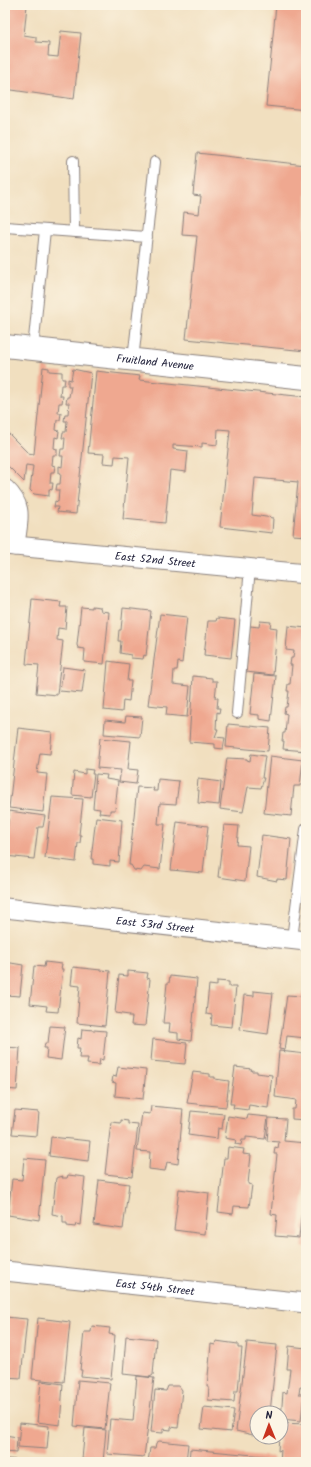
<svg xmlns="http://www.w3.org/2000/svg" width="311" height="1467" font-family="Kalam,sans-serif">
  <style>
    .building { fill: #efa890 }
    .lines { fill: none; stroke-linecap: round; stroke-linejoin: round }
    .service-casing { stroke: #8a807d; stroke-width: 12 }
    .minor-casing { stroke: #8a807d; stroke-width: 21 }
    .tertiary-casing { stroke: #8a807d; stroke-width: 24 }
    .service { stroke: #fff; stroke-width: 10 }
    .minor { stroke: #fff; stroke-width: 19 }
    .tertiary { stroke: #fff; stroke-width: 22 }
    .labels { text-anchor: middle; stroke-width: 3.5; stroke-linejoin: round; paint-order: stroke }
    .street-label { font-size: 11px; fill: #22223b; stroke: #fcf5e5 }
  </style>
  <rect width="100%" height="100%" fill="#fcf5e5"/>
  <filter id="ink" filterUnits="userSpaceOnUse"><feTurbulence type="fractalNoise" baseFrequency=".025" numOctaves="2"/><feDisplacementMap in="SourceGraphic" scale="8" xChannelSelector="R" yChannelSelector="G"/><feConvolveMatrix kernelMatrix="1 2 1 2 8 2 1 2 1" color-interpolation-filters="sRGB"/></filter>
  <filter id="wash" filterUnits="userSpaceOnUse"><feTurbulence type="fractalNoise" baseFrequency=".012" numOctaves="4" result="noise"/><feDisplacementMap in="SourceGraphic" scale="16" xChannelSelector="R" yChannelSelector="G"/><feGaussianBlur stdDeviation="0.9" result="paint"/><feColorMatrix in="noise" values="0 0 0 0 0 0 0 0 0 0 0 0 0 0 0 0 0 1.4 0 .05"/><feComposite in="paint" operator="in"/></filter>
  <g filter="url(#wash)">
    <rect width="100%" height="100%" fill="#f1dfbf"/>
    <g id="blocks">
      <path class="building" d="M5,5H27L24,35L36,37V42L49,43L48,56L58,57L61,31L81,33L74,99L5,89Z
        M276,5H306V110L266,106Z
        M197,153L306,165V351L186,339L197,236L182,235L184,212L199,214L201,196L193,195Z
        M43,367L49,368V371L62,372V379H65L64,385H61L60,396H63L62,403H59L58,413H61L60,420H57L56,430L59,431L58,438L55,437L54,448L57,449V455H53L52,465L55,466L54,472H51L50,483H53L52,490L49,489V496L34,494L30,490L33,466L26,465L24,482L5,463V430L28,453L34,454Z
        M73,369L91,373L76,514L57,512L58,507H54L55,501L58,502L59,490H56L57,484H60L61,473H59V466L62,467L63,456H60L61,449H64L65,438H62L63,432H66L67,421H64L65,414H68L69,403H66L67,397H69L71,386H68V379L71,380Z
        M96,371L140,376L139,380L306,397V536L293,535L298,482L255,478L252,515L273,518L272,533L220,527L230,430L218,429L217,445L202,443V447L173,445V449L188,451L186,472L170,470L165,523L123,519L129,457L115,456L114,464L103,463L104,454L88,453Z
        M32,599L61,602L60,607H67L65,629L58,628L57,640L63,641L57,695L36,693L39,665L26,664Z
        M92,606L100,607L101,611L109,612L104,664L84,662L85,649L78,648L77,645L81,607L92,608Z
        M123,608L151,611L146,656L144,655L143,659L131,658V655L120,653L121,641H118L119,630H121Z
        M160,614L187,617L182,663L178,662L177,670H174L173,684L190,686L187,717L166,715L167,707L148,705Z
        M217,618L235,620L231,658L204,655L208,621H216Z
        M260,621L271,622L270,627L277,628L273,675L246,672L250,626L259,627Z
        M288,626L306,628V751L283,749L284,741H282L283,733H285L287,714L284,713L285,707H287L289,691H287L288,684H290L292,665H290L291,658H293L294,651L286,650Z
        M108,661L129,664L127,681H131L129,701L123,700L122,712L104,710Z
        M63,667L85,670L82,693L60,691Z
        M254,674L276,676L271,721L259,719V715L250,714Z
        M193,676L212,678V681H217L215,698H218L217,708H220L219,713L217,712L216,729H218L215,737L225,738L223,749L215,748V744L189,742Z
        M126,716L142,717L140,737L104,734L105,720L125,722Z
        M228,724L270,728L268,751L226,747Z
        M18,728L52,732L50,754L40,753L37,773L47,774L43,812L9,808Z
        M100,738L131,741L128,769L138,770L136,784L119,782L121,770L97,768Z
        M251,754L265,756L262,778H264L261,788L248,787L243,812L220,809L227,758L247,759V760L250,761Z
        M270,756L303,760L300,786H294L291,816L264,813Z
        M85,769L93,770L92,774H94L91,797L72,795L74,772L85,774Z
        M96,774L107,775L106,779L118,781L115,810H110V814L99,813L100,809L93,808Z
        M158,779L179,781L176,804L160,803L158,824H165L160,869L144,867L141,871L134,870L131,865H129L137,787L154,788L153,791H157Z
        M198,779L221,782L219,805L198,803L199,790H197Z
        M52,797L83,799L79,835H81L80,843H78L76,862L45,858Z
        M9,811L45,816L43,827H38L34,859L5,856Z
        M96,817L122,820L119,862L110,861V866L93,864V859H91Z
        M177,822L208,826L203,873L171,870Z
        M224,825L239,826L237,845L249,846L245,881L218,877Z
        M262,835L291,839L287,880L277,879V881L257,877Z
        M5,962L23,965L20,996L5,995Z
        M45,962L62,964L61,969H63L58,1012L46,1011L47,1006L30,1004L34,966L44,967Z
        M73,967L110,971L105,1026L77,1023L80,986L71,985Z
        M128,971L148,973L147,978L150,979L145,1026L131,1025L132,1017H128L129,1015L115,1013L119,975L128,976Z
        M170,976L197,979L191,1041L178,1039V1033L169,1032L170,1023H163L167,983H169Z
        M217,981L229,982V987H236L232,1027L211,1025L212,1015L206,1014L209,985L217,986Z
        M254,991L273,993L268,1034L240,1030L244,995L254,996Z
        M302,992L306,993V1038L287,1036L285,1050L279,1049L287,995L302,996Z
        M50,1026L65,1027L61,1060L46,1058L47,1048H44L45,1043H48Z
        M82,1029L106,1031L103,1060L100,1059L99,1065L87,1064L88,1058H79L80,1048H77L78,1038L81,1039Z
        M153,1039L187,1043L185,1064L151,1061Z
        M5,1047L20,1048L17,1090L5,1089Z
        M279,1051L306,1054V1120L292,1119V1109H295L296,1100L275,1097Z
        M118,1067L146,1070L143,1099L115,1096L116,1083L112,1082L113,1076L116,1077Z
        M235,1067L252,1069L251,1071H257V1073L272,1075L268,1108L249,1105L248,1110L233,1108L234,1104H230Z
        M193,1072L210,1074V1077H215V1079L229,1081L226,1107L187,1103Z
        M151,1106L183,1109L178,1164L167,1162L165,1171L149,1169L150,1152L137,1151L142,1113L150,1114Z
        M15,1110L39,1112L37,1136L12,1134Z
        M191,1111L224,1114L222,1129L218,1128L217,1139L188,1135Z
        M248,1115L268,1117L265,1139L246,1137V1140H242L241,1145L235,1144L236,1140L225,1138L228,1116L247,1119Z
        M269,1118L286,1119L284,1141L306,1143V1170L299,1238L275,1236L277,1215L271,1214L277,1154H274L275,1147L278,1148L279,1142L267,1141Z
        M121,1120L128,1121V1124L138,1125L132,1177L105,1174L111,1122L121,1123Z
        M51,1137L90,1141L88,1161L49,1156Z
        M228,1147L244,1149L243,1154L251,1155L248,1184L252,1185L249,1207L234,1206L233,1214L218,1212L224,1158H227Z
        M24,1158L45,1160L39,1220L8,1215L12,1179L22,1180Z
        M68,1175L85,1177L80,1225L76,1224L75,1227L67,1226V1223H63V1216L52,1214L56,1178L63,1176L62,1178H67Z
        M99,1180L129,1184L123,1229L94,1225Z
        M179,1189L209,1193L205,1234L174,1230Z
        M305,1221H306V1248L302,1247L304,1230H302Z
        M5,1317L27,1319L21,1378L5,1377Z
        M38,1318L70,1322L64,1382L32,1379Z
        M92,1326L110,1328L109,1334L115,1335L111,1379L81,1376L82,1370H80L84,1332H91Z
        M126,1336L156,1339L153,1375L150,1377L123,1374Z
        M216,1341L238,1344V1348H242L238,1391H235L234,1402L208,1400L209,1387H207L211,1344L215,1345Z
        M247,1342L277,1345L270,1413H257V1433L253,1432V1435L236,1431Z
        M289,1346L306,1348V1388L300,1387L299,1394H304L301,1421L281,1419L283,1392L287,1393L290,1369H287Z
        M137,1376L154,1378L144,1457L107,1454L110,1419L133,1421Z
        M78,1380L110,1383L105,1429L74,1426Z
        M41,1381L63,1384L60,1425L37,1422Z
        M168,1386H179L182,1390L178,1428L171,1427V1430L163,1429V1433L151,1432L155,1390L166,1391Z
        M204,1407L234,1410L231,1432L201,1429Z
        M20,1423L49,1426L47,1449L18,1447Z
        M281,1423L306,1424V1462H280L281,1450L278,1451L279,1437H281Z
        M85,1428L106,1430L103,1462L82,1459Z
        M5,1435L17,1437L16,1453L5,1452Z
        M159,1441L188,1444L186,1462H148L150,1448H155L156,1443Z
        M190,1449L274,1457L273,1462H189Z
        M5,1459L21,1460V1462H5Z"/>
    </g>
  </g>
  <g filter="url(#ink)">
    <use href="#blocks" fill-opacity="0" stroke="#8a807d" stroke-width="1"/>
    <g class="lines">
      <g class="service-casing">
        <path id="service" d="M73,161L74,232
          M5,227L147,237
          M33,349L45,230
          M133,360L155,162
          M237,713L250,568
          M292,939L306,829"/>
      </g>
      <g class="minor-casing">
        <g id="minor">
          <path d="M5,489C25,508 17,521 15,546"/>
          <path id="s1" d="M5,545L306,574"/>
          <path id="s2" d="M5,908L306,941"/>
          <path id="s3" d="M5,1271L306,1303"/>
        </g>
      </g>
      <g class="tertiary-casing">
        <g id="tertiary">
          <path id="s4" d="M5,346L306,378"/>
        </g>
      </g>
      <use href="#service" class="service"/>
      <use href="#minor" class="minor"/>
      <use href="#tertiary" class="tertiary"/>
    </g>
  </g>
  <g class="labels">
    <g class="street-label">
      <text dy="4" stroke="none"><textPath href="#s4" startOffset="151">Fruitland Avenue</textPath></text>
      <text dy="4" stroke="none"><textPath href="#s1" startOffset="151">East 52nd Street</textPath></text>
      <text dy="4" stroke="none"><textPath href="#s2" startOffset="151">East 53rd Street</textPath></text>
      <text dy="4" stroke="none"><textPath href="#s3" startOffset="151">East 54th Street</textPath></text>
    </g>
  </g>
  <rect width="311" height="1467" fill="none" stroke="#fcf5e5" stroke-width="20"/>
  <g transform="translate(269 1425) rotate(359)"><circle r="19" fill="#fcf5e5" stroke="#a5a1a1"/>
  <path d="M0-3L7 15L0 10L-7 15Z" fill="#c8321e"/>
  <text y="-6" font-size="11" font-weight="bold" text-anchor="middle" fill="#22223b">N</text>
  </g>
</svg>
